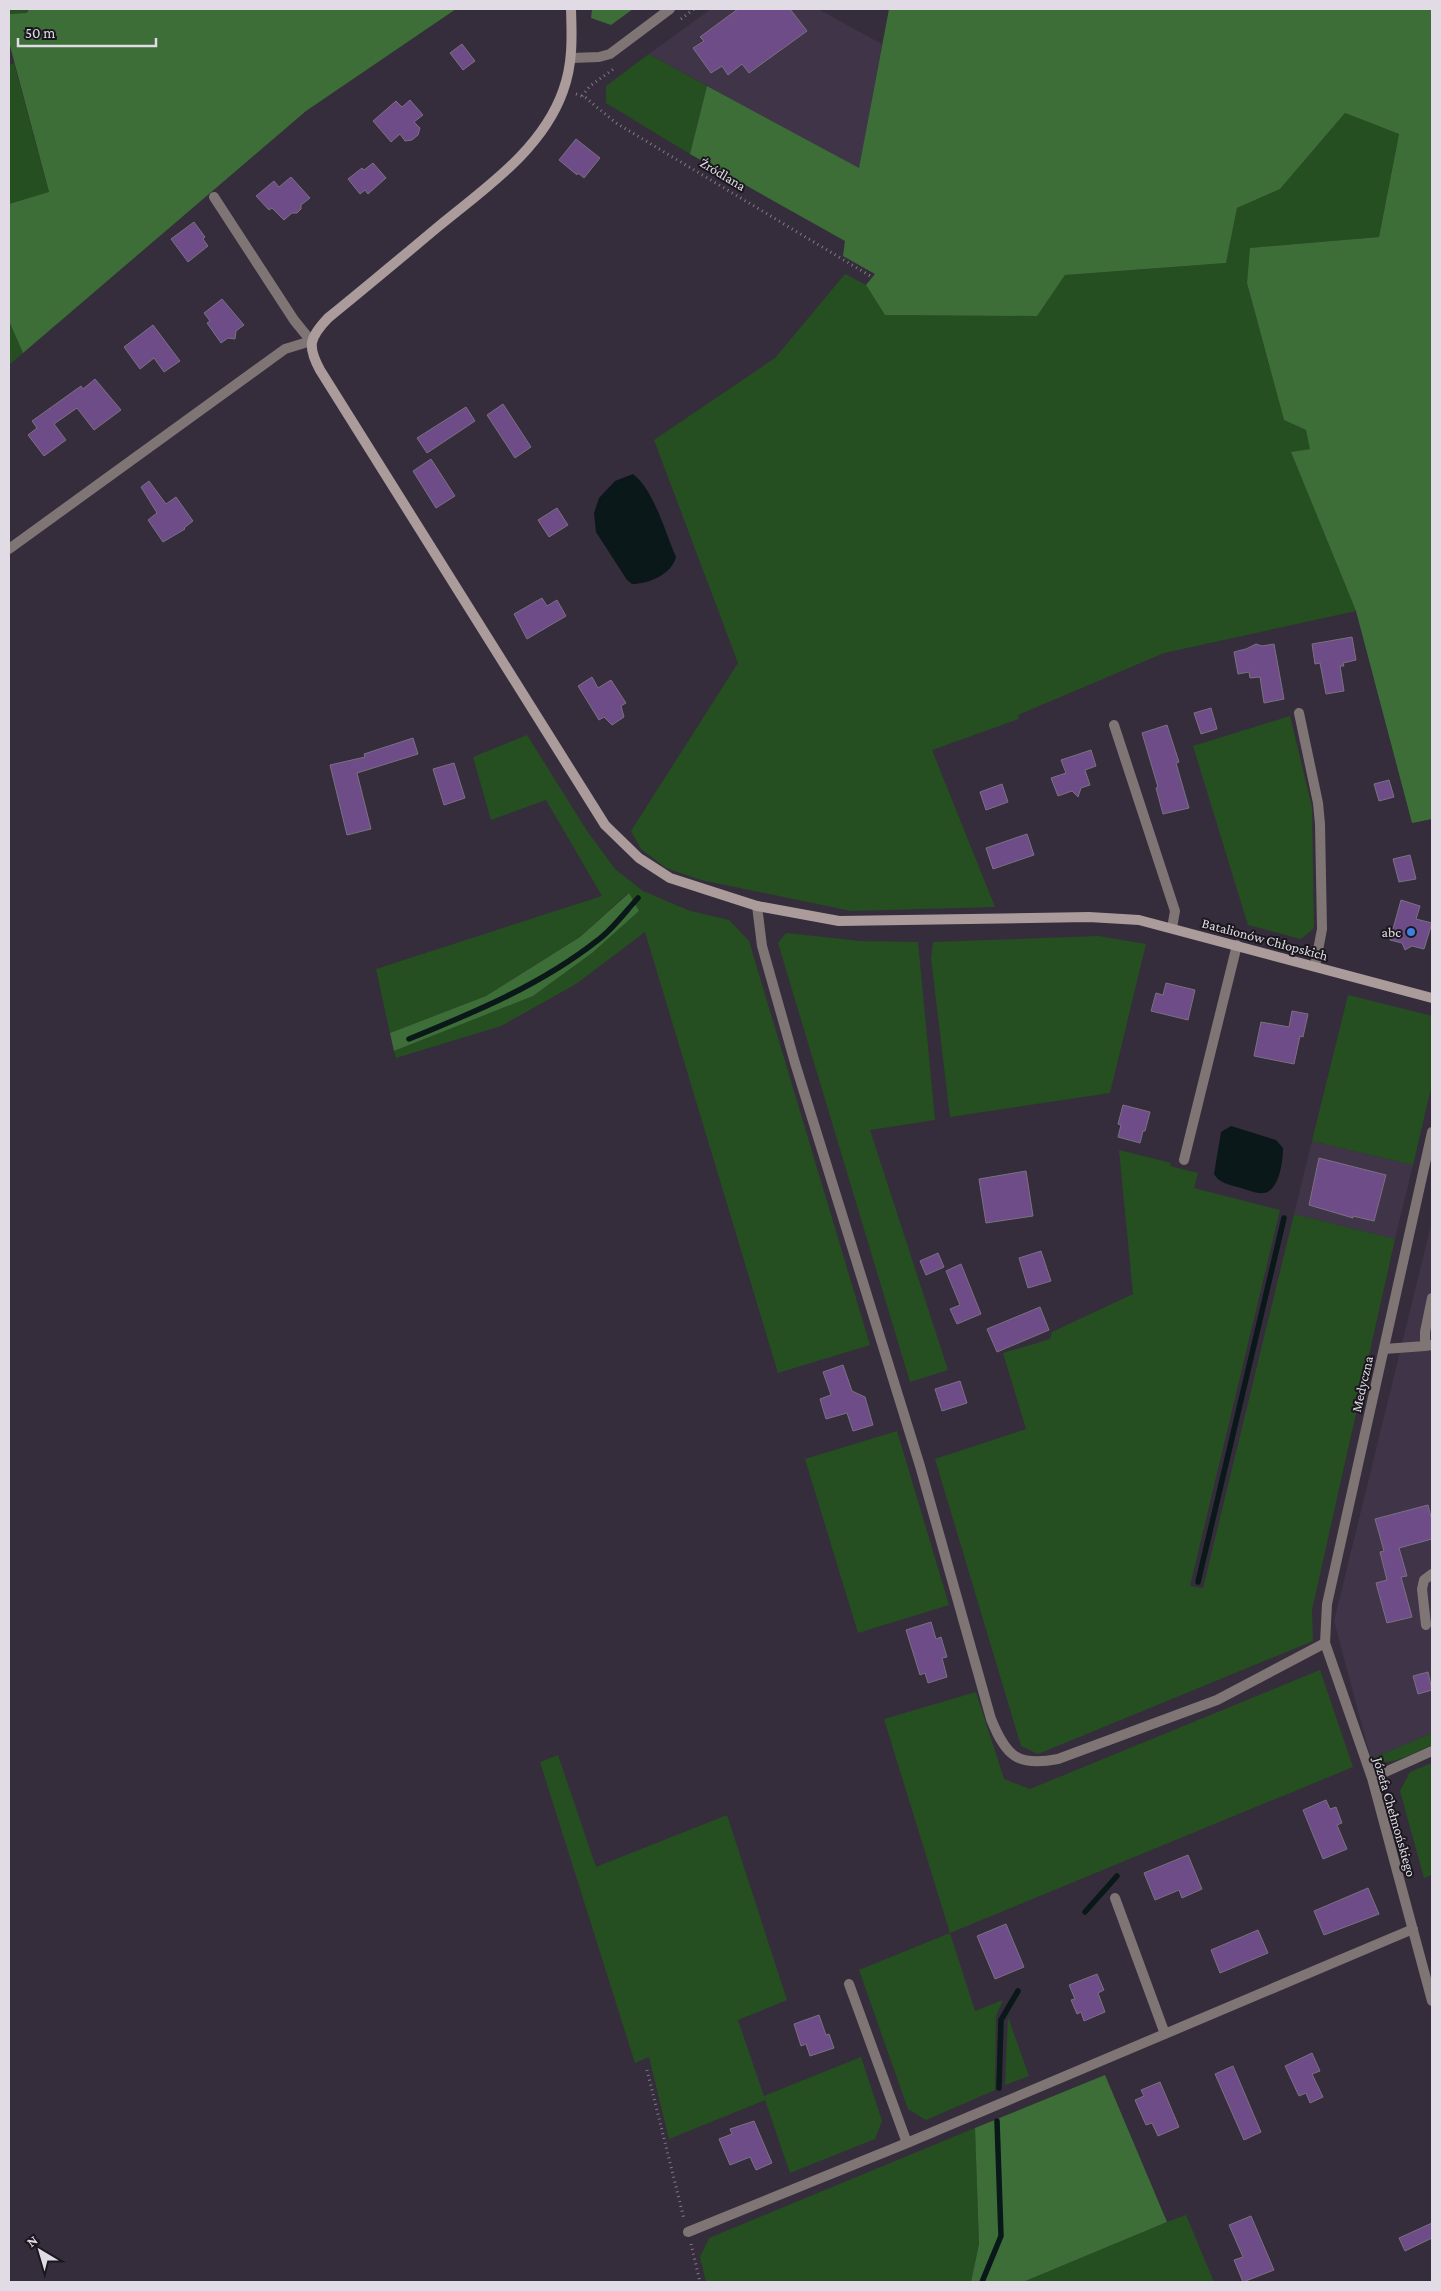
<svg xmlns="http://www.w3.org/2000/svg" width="1441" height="2291" font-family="'Crimson Pro',serif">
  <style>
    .built { fill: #403448 }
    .green { fill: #254f20 }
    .forest { fill: #3d6e37 }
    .water { fill: #0a1819 }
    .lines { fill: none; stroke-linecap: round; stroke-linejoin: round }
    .stream { stroke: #0a1819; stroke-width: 5.5 }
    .building { fill: #6e4c87; stroke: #7a7182 }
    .path { stroke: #817a86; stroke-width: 3; stroke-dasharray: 1 4; stroke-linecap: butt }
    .lane { stroke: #7f7575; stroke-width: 10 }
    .street { stroke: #7f7575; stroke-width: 10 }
    .secondary { stroke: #ab9b9b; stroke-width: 10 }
    .shop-dot { fill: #3f7fe0; stroke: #1b171e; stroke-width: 2 }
    .labels { text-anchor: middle; stroke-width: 4; stroke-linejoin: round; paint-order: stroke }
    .street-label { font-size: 14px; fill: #e0dbe4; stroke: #1b171e }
    .poi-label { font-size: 14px; fill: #e0dbe4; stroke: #1b171e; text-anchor: end }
  </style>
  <rect width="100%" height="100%" fill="#352d3c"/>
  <path class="built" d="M711,9H818L882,44L859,169L649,54Z
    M1312,1141L1413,1165L1395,1239L1294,1214Z
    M1432,1221V1733L1371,1759L1334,1621Z"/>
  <path class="green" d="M9,9H29L27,13L9,14Z
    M649,54L707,86L690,154L606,103V86Z
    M14,63L49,193L9,204V65Z
    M1345,113L1399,134L1379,237L1251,248L1247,283L1284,420L1306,430L1311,449L1291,452L1356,611L1164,653L1018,715L1019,719L932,750L995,907L851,911L701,880L666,868L641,849L631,831L738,663L654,440L775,358L845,274L866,285L885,315L1036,316L1065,275L1226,263L1237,208L1280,189Z
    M9,321L23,353L9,365Z
    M1290,716L1312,807L1314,928L1301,939L1248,925L1193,746Z
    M527,735L587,831L615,869L643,891L690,911L729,920L749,941L870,1345L778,1373L645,932L576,984L501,1026L396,1058L394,1051L533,996L592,953L639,911L628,893L580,937L486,996L390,1033L376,969L602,896L546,800L491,820L473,757Z
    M786,933L860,941L918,942L935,1120L870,1130L948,1370L910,1382L778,943Z
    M1098,936L1146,944L1110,1093L950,1117L931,958L933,942Z
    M1348,995L1432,1016V1084L1413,1165L1312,1141Z
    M1119,1150L1171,1163L1170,1166L1198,1173L1194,1188L1280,1210L1190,1586L1203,1588L1294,1214L1395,1239L1312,1610L1313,1641L1038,1754L1021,1746L935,1459L1026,1429L1003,1353L1050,1339L1052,1332L1133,1294Z
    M897,1431L949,1605L858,1633L805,1459Z
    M1320,1670L1353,1767L950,1933L975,2011L1003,2000L996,2016L995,2090L926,2120L908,2109L859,1970L950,1933L884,1719L976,1692L1004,1779L1030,1789Z
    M1432,1733V1745C1414,1752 1390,1769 1371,1759Z
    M558,1755L596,1867L727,1815L787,2000L738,2020L764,2096L861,2057L882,2121L875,2139L790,2173L765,2100L669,2139L649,2057L635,2063L540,1762Z
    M1432,1763V1875L1424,1878L1400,1791L1410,1772Z
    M1008,2017L1029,2076L1005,2085Z
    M975,2128L979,2244L971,2282H706L700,2257L709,2238Z
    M1186,2215L1214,2282H1023L1167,2222Z"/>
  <path class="forest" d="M29,9H456L306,111L23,353L9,321V204L49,192L9,42V14L27,13Z
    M592,9H633L611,25L591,18Z
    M889,9H1432V819L1412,823L1356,611L1291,452L1310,449L1306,430L1284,420L1247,283L1250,248L1379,237L1399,134L1345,113L1280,189L1237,208L1226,263L1065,275L1037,316L885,315L866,285L875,274L843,256L845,241L690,154L707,86L859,168Z
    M629,893L639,911L592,953L533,996L394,1051L390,1033L486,996L580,937Z
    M1105,2075L1167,2222L1023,2282H971L979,2244L975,2128Z"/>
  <path class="water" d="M633,474C654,490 665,532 676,557C672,574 649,584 632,584L627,580L596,532L594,513L599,498L615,481Z
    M1231,1126L1276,1140L1283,1148C1283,1160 1280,1190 1264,1193C1256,1194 1246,1189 1237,1187C1228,1184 1219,1183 1214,1174L1221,1132Z"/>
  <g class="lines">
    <path class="stream" d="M409,1039C475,1012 541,985 598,940C613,929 625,912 638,898
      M1198,1582L1284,1218
      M1085,1912L1117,1876
      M999,2088L1001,2020L1018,1991
      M982,2282L1001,2236L997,2121"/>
  </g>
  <path class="building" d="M738,9H790L807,31L749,73L742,64L728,75L722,66L711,73L693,48L704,41L700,37Z
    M462,44L475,61L463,70L450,53Z
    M410,100L423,115L414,122L420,128L418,135L412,140L405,141L400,134L391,142L373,121L396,101L402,107Z
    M576,139L600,158L584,178L578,173L577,175L559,160Z
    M373,163L386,178L368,194L365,190L360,194L348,179L362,168L364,170Z
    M291,177L310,198L301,205V209L297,213H292L284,220L272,208L269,210L256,196L274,181L279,187Z
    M194,222L205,237L203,239L208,246L188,262L171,239Z
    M222,299L244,325L236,331L235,339L228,338L221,343L207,323L210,321L204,313Z
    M153,325L180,361L164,372L154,358L140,369L124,347Z
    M95,379L121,410L94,430L77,408L54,424L66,440L44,456L28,435L37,428L32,421L81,386L83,389Z
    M503,404L531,447L515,458L487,415Z
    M466,407L475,421L427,453L417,438Z
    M431,459L455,496L436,508L413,471Z
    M149,481L166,504L176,497L193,521L184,528L185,529L163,542L148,520L157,513L141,487Z
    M557,508L568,525L549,537L538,520Z
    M542,598L547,606L557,600L566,616L527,639L514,614Z
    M1352,637L1356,660L1343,663L1344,666H1340L1344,691L1326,694L1320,663L1315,664L1312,644Z
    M1256,644L1262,646L1274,644L1284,699L1264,703L1260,677L1250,678L1249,672L1238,674L1234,652L1246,649Z
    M592,677L598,688L611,680L626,703L621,706L624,717L612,725L604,717L599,720L578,686Z
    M1211,708L1217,729L1201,734L1194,713Z
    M1167,725L1179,762L1176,763L1189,808L1163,814L1156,788L1158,787L1142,733Z
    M413,738L418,754L357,773L371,829L347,835L330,765L365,757L364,754Z
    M1091,750L1096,766L1085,770L1090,785L1081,788L1078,797L1072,791L1058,796L1051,778L1066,773L1061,760Z
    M454,763L465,798L444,805L433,769Z
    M1389,780L1394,797L1379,801L1374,784Z
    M1002,784L1008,802L986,810L980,792Z
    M1027,834L1034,855L993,869L986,848Z
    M1410,855L1416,879L1399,882L1393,859Z
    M1401,900L1420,906L1416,919L1432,923L1424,949L1412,946L1405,950L1402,943L1390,940Z
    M1166,983L1195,990L1188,1020L1151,1011L1156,993L1163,995Z
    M1292,1011L1308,1014L1303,1037L1300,1036L1294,1064L1254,1056L1261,1022L1289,1027Z
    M1123,1105L1150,1112L1145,1131H1143L1140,1143L1118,1137L1121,1125L1118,1124Z
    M1319,1158L1386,1175L1374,1221L1353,1216V1218L1309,1205Z
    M1026,1171L1033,1216L986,1223L979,1179Z
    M1041,1251L1051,1281L1028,1288L1019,1258Z
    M938,1253L944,1267L926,1275L920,1261Z
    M961,1264L981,1314L957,1324L950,1309L960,1305L946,1271Z
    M1040,1307L1049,1330L997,1352L987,1329Z
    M843,1365L852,1391L865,1397L873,1425L853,1431L847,1413L826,1419L820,1399L831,1395L823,1372Z
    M960,1381L967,1403L942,1411L935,1389Z
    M1428,1505L1432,1521V1539L1399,1548L1407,1576L1401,1577L1412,1617L1387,1623L1376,1583L1387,1580L1380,1552L1384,1551L1375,1519Z
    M931,1622L936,1639L941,1637L947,1657L942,1658L947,1677L928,1683L925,1673L920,1675L906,1630Z
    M1428,1672L1432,1690L1418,1694L1413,1676Z
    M1326,1800L1330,1809L1336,1807L1342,1823L1337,1825L1347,1849L1323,1859L1303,1810Z
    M1188,1855L1202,1889L1182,1898L1179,1890L1155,1900L1144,1873Z
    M1368,1888L1379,1914L1324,1935L1314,1911Z
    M1006,1924L1024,1967L995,1979L977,1936Z
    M1258,1930L1268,1953L1220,1973L1211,1950Z
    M1097,1974L1104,1990L1098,1993L1105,2012L1084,2021L1081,2012L1077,2014L1071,2000L1075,1999L1069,1985Z
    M819,2015L826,2035L829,2034L834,2048L810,2056L806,2044L801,2046L794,2024Z
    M1312,2053L1320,2071L1312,2074L1323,2097L1310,2103L1306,2093L1299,2096L1285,2066Z
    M1233,2066L1261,2132L1244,2140L1215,2074Z
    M1160,2082L1179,2127L1158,2136L1152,2123L1146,2125L1135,2100L1144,2096L1141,2090Z
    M754,2121L772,2163L756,2170L750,2157L730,2165L719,2139L732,2134L730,2129Z
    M1251,2216L1274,2270L1243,2282L1234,2260L1243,2257L1229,2225Z
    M1432,2223V2238L1405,2251L1399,2238Z"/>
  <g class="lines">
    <path class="path" d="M681,19L694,9
      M576,94L586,98L616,123L872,277
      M582,96L590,86L615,68
      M647,2070L684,2219
      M691,2244L700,2282"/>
    <path class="lane" d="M1299,713L1318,803L1320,824L1322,929L1315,966
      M1114,725L1175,911L1172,928
      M1432,1298L1425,1332V1346L1432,1345
      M1384,1349L1425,1346
      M1426,1625L1422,1589L1424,1580L1432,1574"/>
    <path class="street" d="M571,58L599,57L610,54L670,9
      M214,197L294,320L311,341
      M9,549L285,349L311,341
      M757,906L762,946L795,1063L920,1466L991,1719C1006,1756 1017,1767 1058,1759L1217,1700L1325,1643
      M1432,1132L1327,1604L1325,1643L1372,1778L1432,2001
      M1184,1160L1237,945
      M1372,1778L1432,1751
      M1115,1898L1165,2034
      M849,1984L907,2143
      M688,2232L907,2143L1413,1929"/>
    <path class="secondary" d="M571,9C572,37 573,64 563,91C542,150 485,188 439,226C402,257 365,288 328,318C309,338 307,346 320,370L605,825L639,858L670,878L757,906L839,921L1089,917L1139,920L1432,998"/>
  </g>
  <circle class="shop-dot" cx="1411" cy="932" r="5"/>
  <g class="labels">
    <g class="street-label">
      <text transform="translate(723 174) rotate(31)" y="5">Źródlana</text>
      <text transform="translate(1265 939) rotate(15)" y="5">Batalionów Chłopskich</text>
      <text transform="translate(1362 1384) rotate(-77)" y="5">Medyczna</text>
      <text transform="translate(1395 1817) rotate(74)" y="5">Józefa Chełmońskiego</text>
    </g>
    <g class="poi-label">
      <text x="1401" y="937">abc</text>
    </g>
  </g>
  <rect width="1441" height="2291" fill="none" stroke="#e0dbe4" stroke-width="20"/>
  <g transform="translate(40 2251) rotate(322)" stroke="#1b171e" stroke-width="4" paint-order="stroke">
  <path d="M0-4L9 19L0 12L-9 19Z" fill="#e0dbe4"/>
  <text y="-8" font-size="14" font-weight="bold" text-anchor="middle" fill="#e0dbe4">N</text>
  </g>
  <path d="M18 38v8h138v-8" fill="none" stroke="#e0dbe4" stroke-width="2.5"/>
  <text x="25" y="38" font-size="15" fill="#e0dbe4" stroke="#1b171e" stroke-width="4" paint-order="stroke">50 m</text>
</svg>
